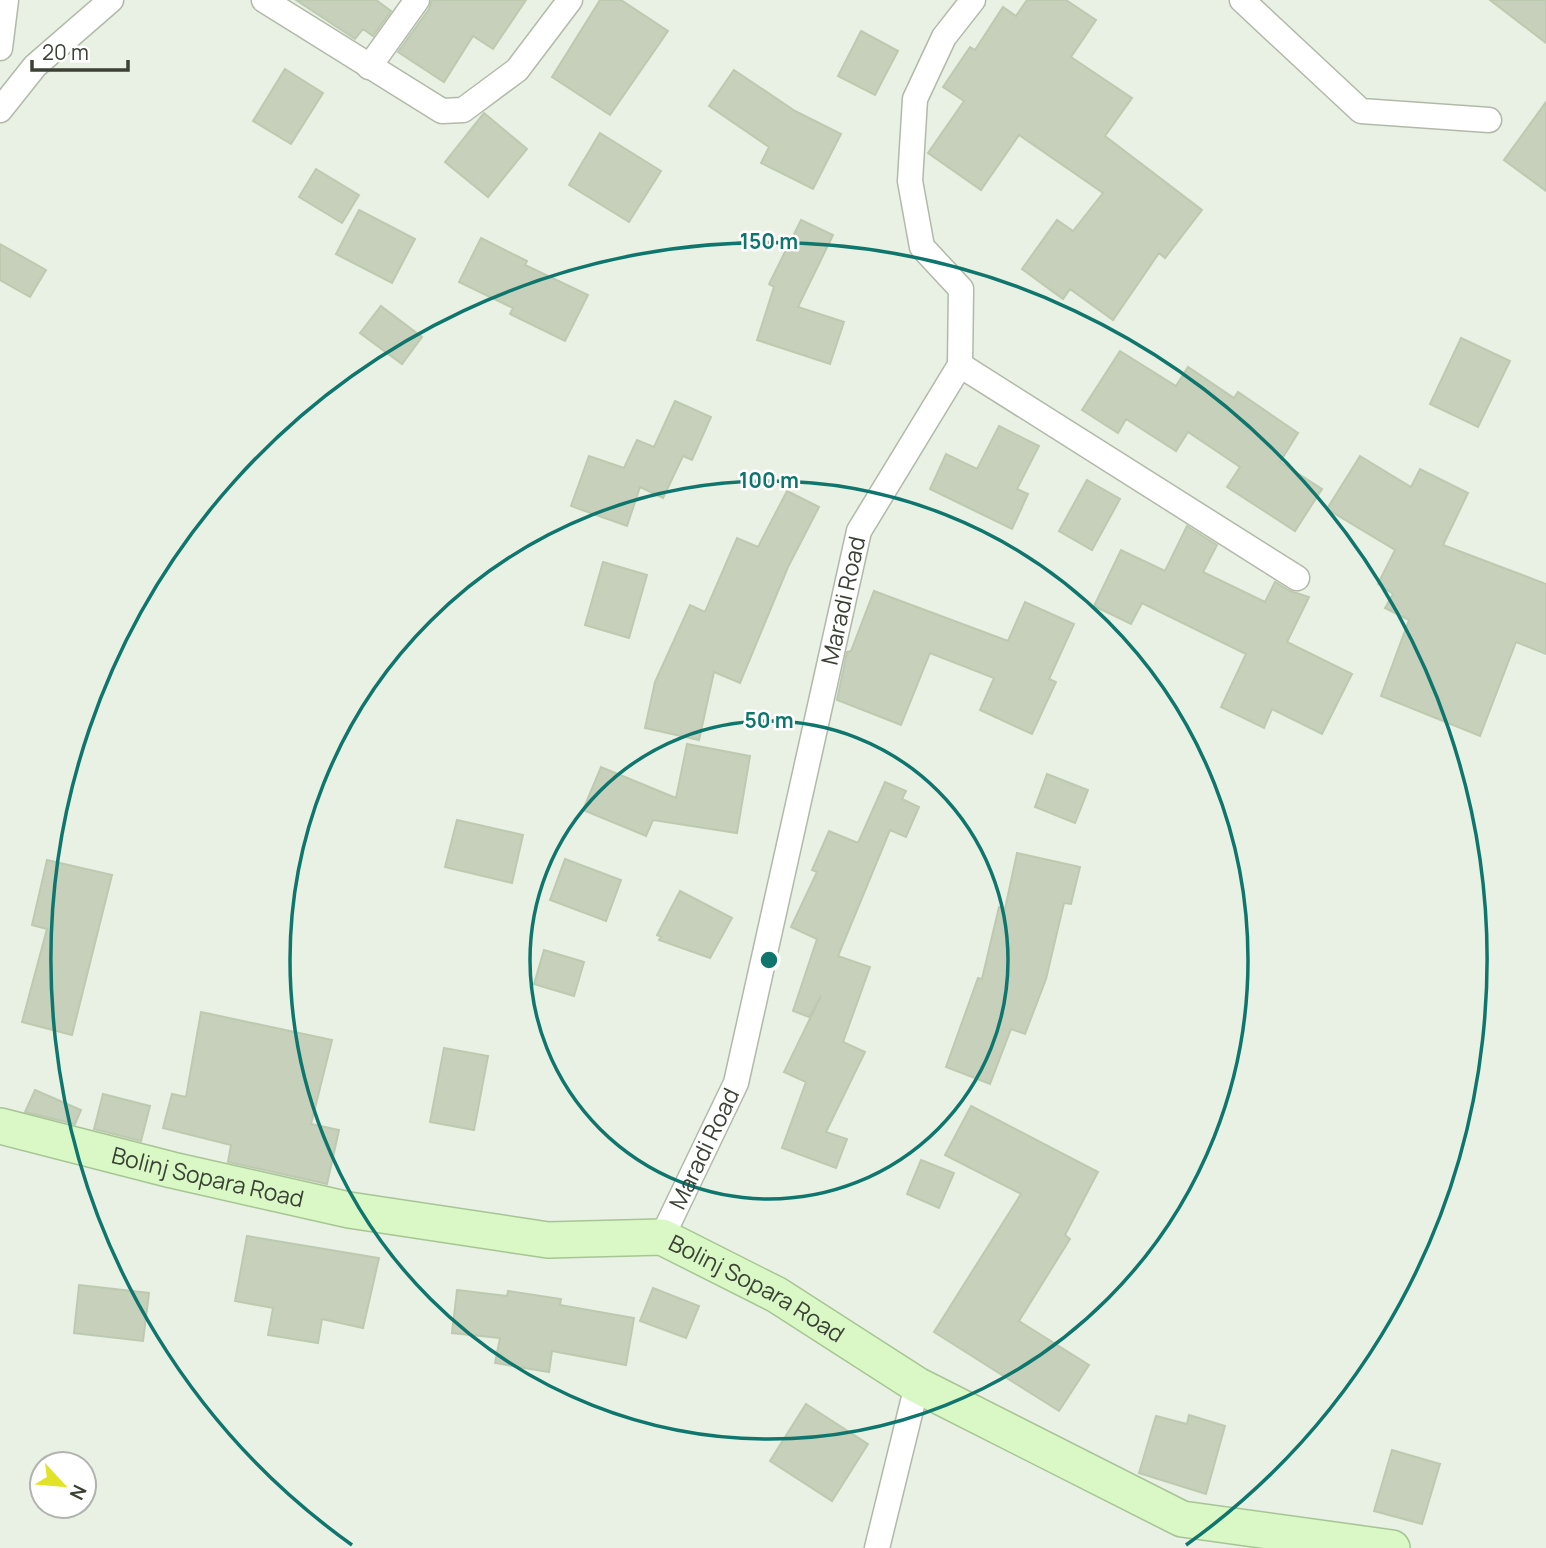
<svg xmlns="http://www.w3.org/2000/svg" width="1546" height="1548" font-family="Manrope,sans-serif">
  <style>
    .building { fill: #c6d0bb; stroke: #bdcaaf; stroke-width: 2 }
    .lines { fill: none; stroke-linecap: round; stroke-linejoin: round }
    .minor-casing { stroke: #b1baa8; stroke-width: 27 }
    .secondary-casing { stroke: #a7c594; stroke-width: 38 }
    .minor { stroke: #fff; stroke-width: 24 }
    .secondary { stroke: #d9f8c6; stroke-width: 35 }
    .ring { fill: none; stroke: #0f766e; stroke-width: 3.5 }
    .labels { text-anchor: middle; stroke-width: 5; stroke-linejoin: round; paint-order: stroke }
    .street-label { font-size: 23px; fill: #3b4235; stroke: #fff }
    .centre { fill: #0f766e; stroke: #fff; stroke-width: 3.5 }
    .ring-label { font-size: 21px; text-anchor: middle; font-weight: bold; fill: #0f766e; stroke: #fff; stroke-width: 5; stroke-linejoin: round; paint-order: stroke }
  </style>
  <rect width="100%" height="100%" fill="#e9f0e4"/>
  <path class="building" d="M296,0H376L391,11L373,36L363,29L355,39Z
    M432,0H526L493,49L473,36L444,82L398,52L429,9Z
    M600,0H621L668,31L610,115L552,77Z
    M1027,0H1066L1096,20L1071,57L1132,98L1105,136L1202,210L1165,258L1159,253L1113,320L1070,289L1063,299L1022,269L1057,220L1073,231L1103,193L1019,135L981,190L928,153L964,101L943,87L970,47L975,50L1003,7L1016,16Z
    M1490,0H1546V43Z
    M861,31L898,51L875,95L838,76Z
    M285,69L323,93L291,144L253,121Z
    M734,70L795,111L841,134L813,189L761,163L769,147L709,106Z
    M1546,102V191L1504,160Z
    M484,113L527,149L488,197L445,162Z
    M600,133L661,171L629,222L569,185Z
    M316,169L359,195L342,223L299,197Z
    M359,210L415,239L392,283L336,254Z
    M801,220L833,235L798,307L844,322L830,364L757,340L774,287L769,284Z
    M481,238L527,261L525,265L588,295L565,341L510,314L513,308L459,282Z
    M0,244L46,270L30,297L0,280Z
    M381,306L422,337L402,364L360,333Z
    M1461,338L1510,361L1478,427L1430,404Z
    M1120,351L1176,386L1188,367L1234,398L1238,392L1298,433L1280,462L1322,489L1295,531L1227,487L1240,467L1188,432L1176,451L1126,419L1118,433L1082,410Z
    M675,401L711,417L692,460L683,456L663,498L640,487L627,526L571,506L589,456L624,468L637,440L654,447Z
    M999,426L1039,446L1017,489L1028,494L1012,529L930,489L946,454L977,469Z
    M1360,456L1411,487L1420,469L1468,493L1443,545L1546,584V654L1516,642L1480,736L1381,696L1409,620L1385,608L1393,594L1378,584L1395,550L1327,509Z
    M1087,480L1120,499L1092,550L1059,531Z
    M787,491L819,507L788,567L740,683L714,672L699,740L645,728L655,682L690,605L705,612L737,538L758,547Z
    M1187,526L1217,545L1203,572L1265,602L1275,582L1290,591L1309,597L1287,642L1352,674L1322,734L1272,709L1264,728L1221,707L1246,654L1142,603L1131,624L1094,606L1121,550L1165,571Z
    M603,562L647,575L629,638L585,625Z
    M874,591L1008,641L1025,602L1074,624L1049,679L1056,682L1032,734L980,710L994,678L930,653L901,725L837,700L847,652L851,651Z
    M687,744L750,756L737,833L653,820L646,836L583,810L601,767L676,798Z
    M1047,774L1088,790L1075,823L1035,807Z
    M885,782L906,791L902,799L919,807L906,837L890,830L838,956L870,967L843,1042L865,1052L826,1132L847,1139L836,1168L782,1148L806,1082L784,1072L821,996L809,1017L793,1011L817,939L791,927L817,872L812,870L829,831L858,843Z
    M457,820L523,835L512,883L445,867Z
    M1017,853L1080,867L1071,904L1064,903L1046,979L1025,1034L1011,1029L990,1084L946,1067L978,978L982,979L999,907L1005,909Z
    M565,859L621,880L606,921L550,900Z
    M47,860L112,875L72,1035L22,1022L47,929L32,925Z
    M680,891L732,918L710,958L659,940L661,937L657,935Z
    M544,950L584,962L574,996L534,984Z
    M201,1012L332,1040L311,1124L339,1130L327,1184L228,1162L231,1145L163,1128L172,1094L186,1097Z
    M444,1048L488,1056L474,1130L430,1122Z
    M35,1090L81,1110L75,1124L25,1112Z
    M103,1094L150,1106L141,1141L94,1129Z
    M971,1106L1098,1172L1065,1235L1070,1239L1019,1321L1089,1365L1059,1411L934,1332L1021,1194L945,1155Z
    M921,1160L954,1173L939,1208L907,1194Z
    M247,1236L379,1258L363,1328L322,1319L318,1343L268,1335L273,1308L235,1301Z
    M79,1285L149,1293L143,1341L74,1333Z
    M653,1288L699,1306L686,1338L640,1321Z
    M457,1290L507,1296L508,1291L561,1299L560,1305L634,1318L626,1365L552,1351L549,1372L495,1363L500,1338L452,1333Z
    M806,1404L868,1444L832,1501L770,1461Z
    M1189,1415L1225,1426L1206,1494L1139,1473L1156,1416L1187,1424Z
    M1392,1450L1440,1464L1422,1524L1374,1511Z"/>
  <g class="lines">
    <g class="minor-casing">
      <g id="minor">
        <path d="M264,0L442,111L463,110L517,70L570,0"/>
        <path d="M1242,0L1361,111L1489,120"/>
        <path d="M0,48L6,0"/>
        <path d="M369,67L417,0"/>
        <path d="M0,110L35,66L111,0"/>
        <path d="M960,365L1297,578"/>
        <path id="s1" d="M662,1237L736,1083L859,531L960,365L961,289L922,247L910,181L915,99L944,37L973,0"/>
        <path d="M877,1548L917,1385"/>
      </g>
    </g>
    <g class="secondary-casing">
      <g id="secondary">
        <path id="s2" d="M0,1126L172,1170L349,1210L548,1240L662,1237L777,1295L917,1385L1182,1519L1392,1548"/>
      </g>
    </g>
    <use href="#minor" class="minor"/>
    <use href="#secondary" class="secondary"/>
  </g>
  <g class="ring">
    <circle cx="769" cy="960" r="239"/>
    <circle cx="769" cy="960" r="479"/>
    <path d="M352 1545A718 718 0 1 1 1186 1545"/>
  </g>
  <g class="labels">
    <g class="street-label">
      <text dy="8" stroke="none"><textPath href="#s1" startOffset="665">Maradi Road</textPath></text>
      <text dy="8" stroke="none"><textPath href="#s1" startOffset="98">Maradi Road</textPath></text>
      <text dy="8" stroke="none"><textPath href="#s2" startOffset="214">Bolinj Sopara Road</textPath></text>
      <text dy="8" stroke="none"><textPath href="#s2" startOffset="782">Bolinj Sopara Road</textPath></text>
    </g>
  </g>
  <circle cx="769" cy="960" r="10" class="centre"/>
  <g class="ring-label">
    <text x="769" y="249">150 m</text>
    <text x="769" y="488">100 m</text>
    <text x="769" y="728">50 m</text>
  </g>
  <g transform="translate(63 1485) rotate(116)"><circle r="33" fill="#ffffff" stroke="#b1b3ae" stroke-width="2"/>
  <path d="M0-5L12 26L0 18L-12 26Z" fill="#e1e328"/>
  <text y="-10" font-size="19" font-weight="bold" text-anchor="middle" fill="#3b4235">N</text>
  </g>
  <path d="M32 60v10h96v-10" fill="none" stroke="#3b4235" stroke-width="3.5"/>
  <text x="42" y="60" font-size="21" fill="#3b4235" stroke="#ffffff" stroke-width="5" paint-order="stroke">20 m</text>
</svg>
